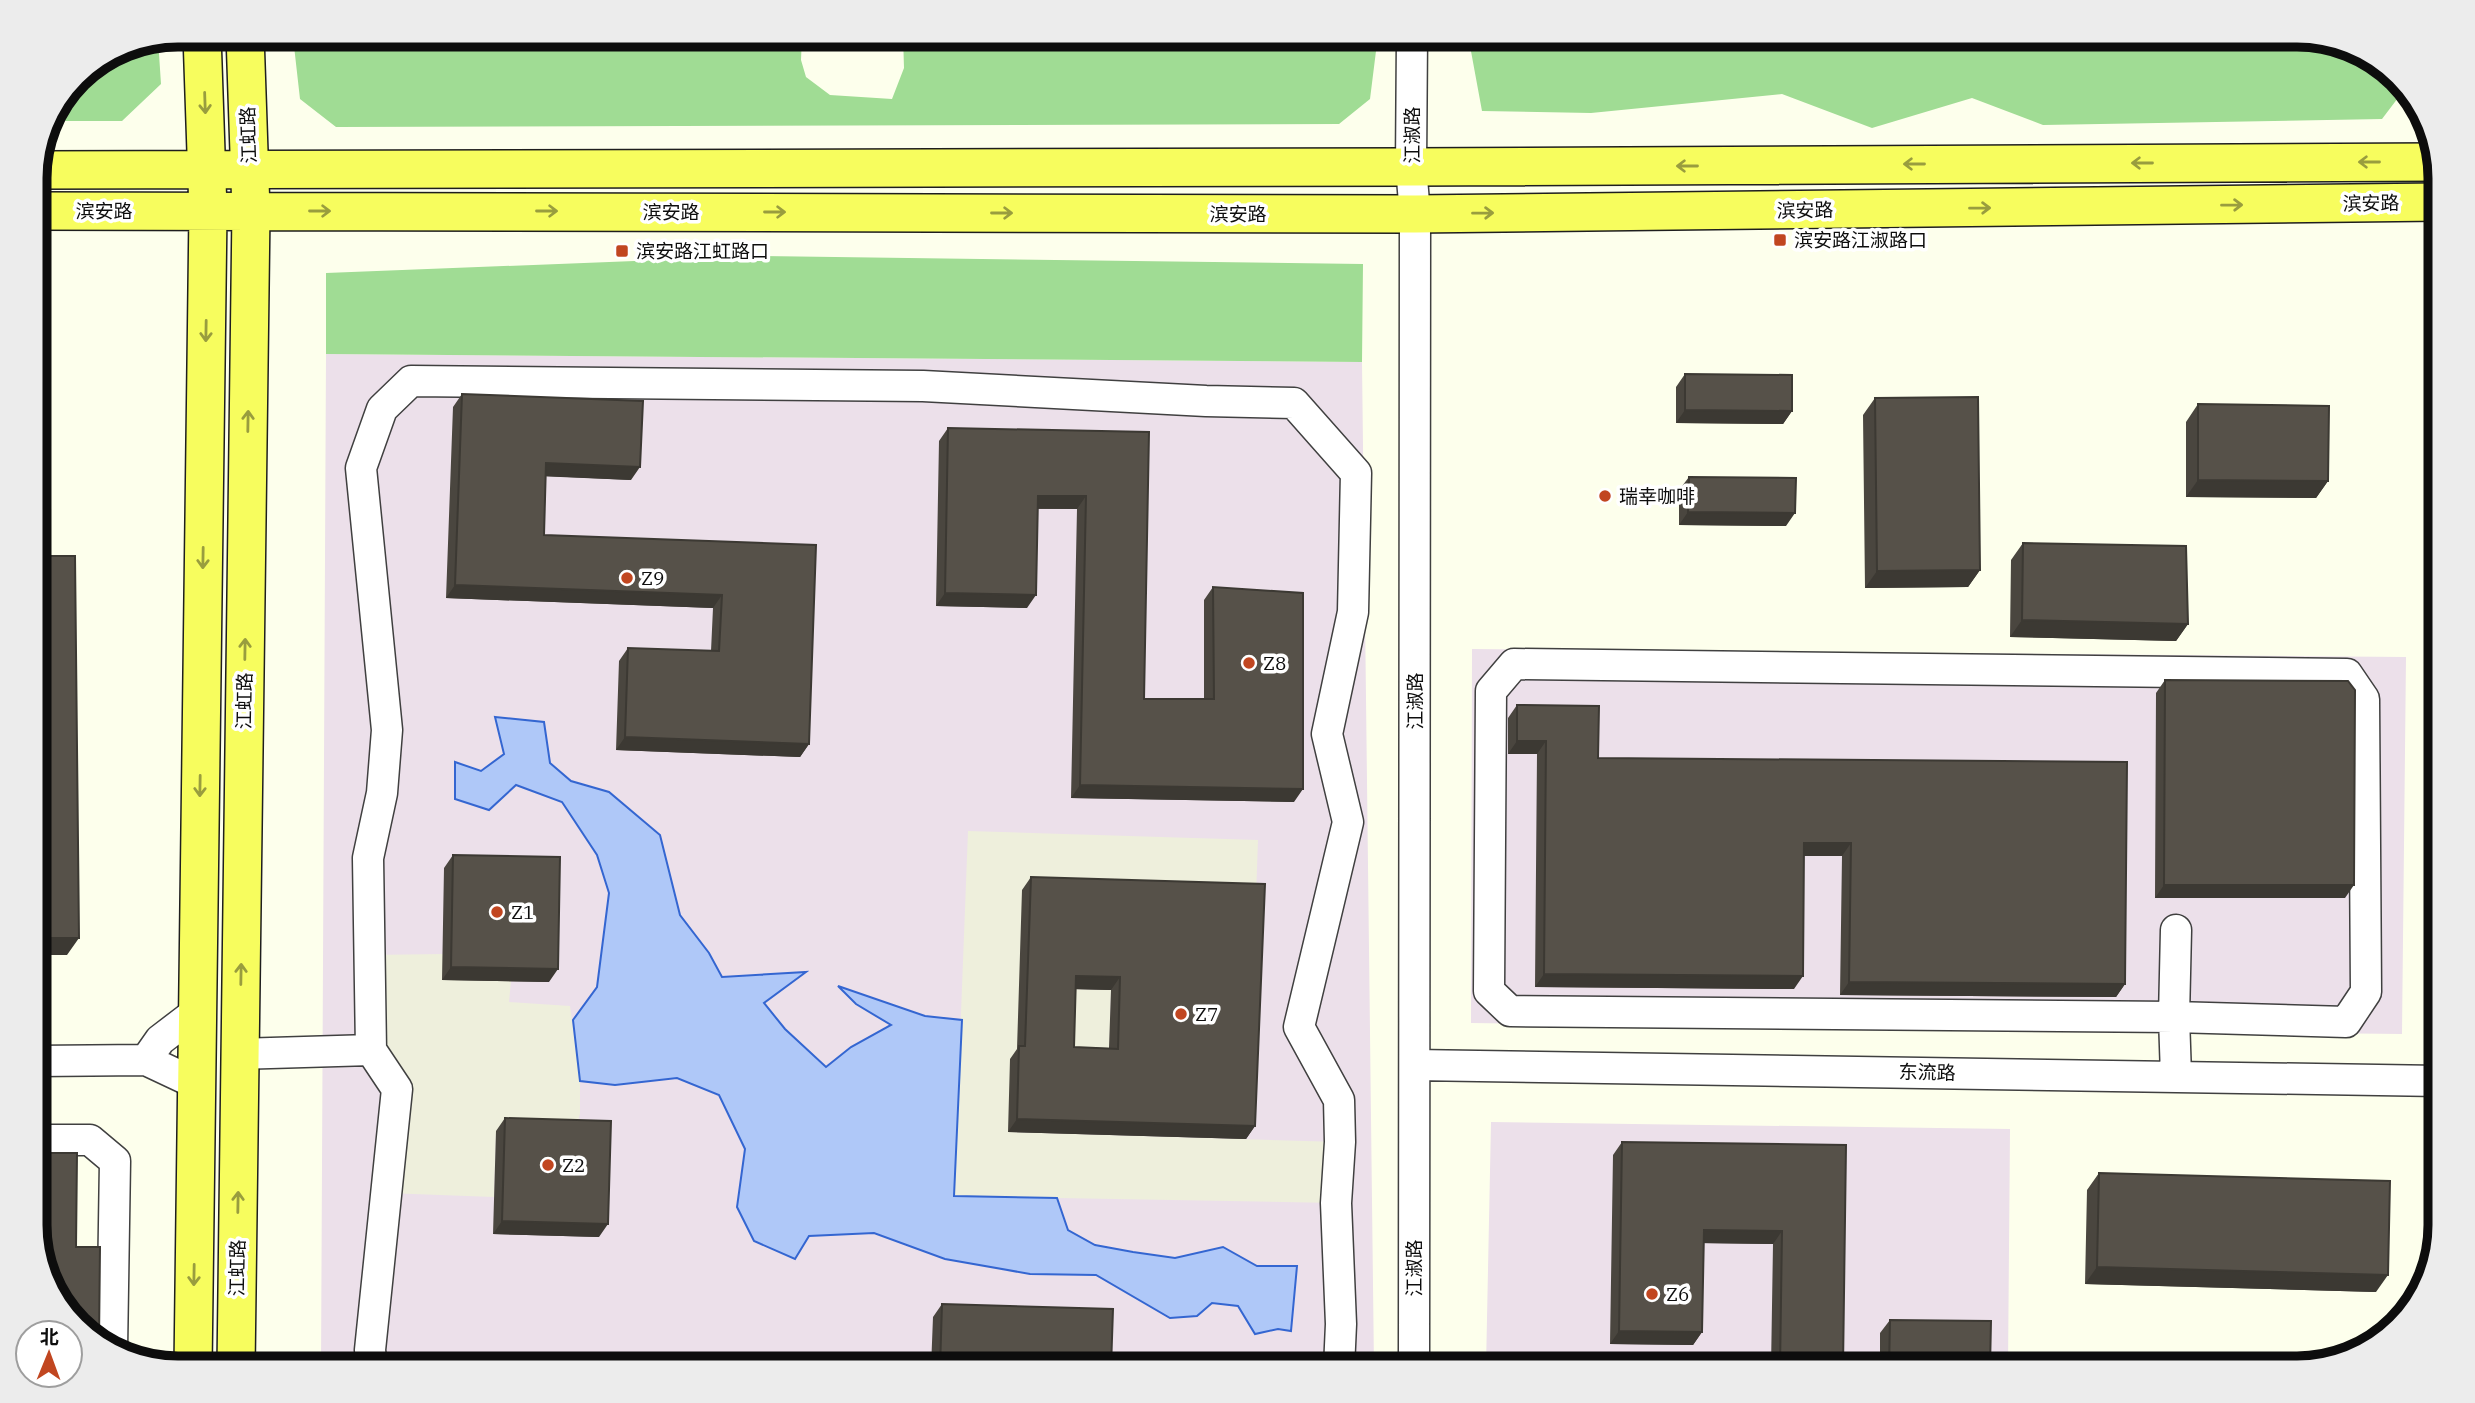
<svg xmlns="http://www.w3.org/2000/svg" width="2475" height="1403" font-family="'IBM Plex Serif','Noto Sans SC',serif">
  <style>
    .industrial { fill: #ece0ea }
    .forest { fill: #a0dc94 }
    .plaza { fill: #eeefdc }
    .water { fill: #afc8f8; stroke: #3466d1; stroke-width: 2 }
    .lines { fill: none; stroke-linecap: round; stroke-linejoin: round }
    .minor-casing { stroke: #404040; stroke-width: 33 }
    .major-casing { stroke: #1e1e1e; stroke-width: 40 }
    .minor { stroke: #fff; stroke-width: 30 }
    .major { stroke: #f7fd5e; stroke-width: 37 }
    .wall { fill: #4a463f; fill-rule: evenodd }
    .shaded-wall { fill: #3c3933 }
    .building { fill: #565149; stroke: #3c3933; stroke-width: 2; fill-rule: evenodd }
    .oneway { stroke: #999d3e }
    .poi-dot { fill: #c14620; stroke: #fff; stroke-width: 2.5 }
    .labels { text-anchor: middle; stroke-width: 7; stroke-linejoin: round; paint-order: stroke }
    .street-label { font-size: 19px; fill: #0d0d0d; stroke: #fff }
    .poi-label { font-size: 19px; fill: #0d0d0d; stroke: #fff; text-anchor: start }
    .rim { fill: none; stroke: #0d0d0d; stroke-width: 9 }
  </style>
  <rect width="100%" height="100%" fill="#fdffec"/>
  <path class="industrial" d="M293,35H730L293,37Z
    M1479,35H2018L1494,40Z
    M326,354L1362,362L1374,1368H321Z
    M1472,649L2406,657L2402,1034L1471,1023Z
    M1491,1122L2010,1129L2008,1368H1486Z"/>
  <path class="forest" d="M802,35L801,60L806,77L830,95L892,99L904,68L903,35H1378L1370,99L1339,124L336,127L300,99L293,37Z
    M1468,35H1479L1494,40L2024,35H2297L2368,54L2404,90L2382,119L2043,125L1972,98L1872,128L1782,94L1591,113L1482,111Z
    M158,39L161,84L122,121H48L50,115L77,77L124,46Z
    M761,256L1363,264L1362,362L326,354V273Z"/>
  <path class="plaza" d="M968,831L1258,840L1256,897L1067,989L1111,990L1109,1062L1008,1132L1340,1142L1336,1203L954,1196Z
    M443,954L511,981L509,1002L570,1006L580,1081V1113L575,1133L496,1131L494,1197L386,1193L397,1090L371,1050L370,955Z"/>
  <path class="water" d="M495,717L544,722L550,763L571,781L609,792L660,835L680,915L709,953L722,977L806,972L764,1003L785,1029L826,1067L851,1047L891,1025L856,1004L838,986L925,1016L962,1020L954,1196L1057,1198L1068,1230L1095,1245L1133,1252L1175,1258L1223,1247L1257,1266H1297L1291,1331L1278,1329L1255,1334L1238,1306L1212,1303L1197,1316L1170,1318L1096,1275L1030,1274L945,1259L874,1233L809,1236L795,1259L754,1241L737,1207L745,1149L719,1095L677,1078L615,1085L580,1081L573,1020L597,987L609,893L597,855L562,802L516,785L489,810L455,799V762L481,771L504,754Z"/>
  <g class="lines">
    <g class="minor-casing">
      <path id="minor" d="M1412,35L1411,167L1415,214L1414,1368
        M1514,664L2347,674L2364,699L2366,992L2346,1022L2174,1017L1510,1011L1489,991L1491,691Z
        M240,1054L371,1050
        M146,1060L160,1040L198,1011
        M35,1061L146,1060L197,1084
        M1415,1065L2440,1081
        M2176,1076L2174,1017L2176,930
        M35,1140H90L115,1161L112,1350
        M372,1368L370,1350L397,1089L371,1050L368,858L382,793L387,730L361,468L382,409L411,381L923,386L1206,401L1294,403L1356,473L1353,612L1327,734L1348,822L1299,1027L1339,1100L1340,1142L1336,1203L1341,1324L1339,1368"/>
    </g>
    <g class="major-casing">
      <path id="major" d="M35,170L1411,167L2437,162
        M35,211L1415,214L2440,202
        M193,1368L208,211L202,35
        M236,1368L251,211L245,35"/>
    </g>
    <use href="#minor" class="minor"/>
    <use href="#major" class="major"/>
  </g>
  <path class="wall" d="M1685,374L1792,411L1783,424L1676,423V387Z
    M462,394L631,480L546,476L544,535L816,545L809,744L800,757L616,750L619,661L628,648L711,651L713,608L446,598L453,407Z
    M1875,398L1980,570L1968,587L1865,588L1863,415Z
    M2198,404L2328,481L2316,498L2186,497V422Z
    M948,428L1149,432L1144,699H1204V600L1213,587L1294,802L1071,798L1077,509H1038L1027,608L936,606L939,441Z
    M1689,477L1786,526L1679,525V490Z
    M2023,543L2188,624L2176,641L2010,637L2011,560Z
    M2165,680L2345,898H2155L2156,693Z
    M1517,705L1598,758L2127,762L2125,984L2116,997L1840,995L1842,856H1804L1794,989L1535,987L1537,754H1508V718Z
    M453,855L549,982L442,980L444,868Z
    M1031,877L1255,1126L1246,1139L1008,1132L1010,1059L1017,1049L1022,890ZM1076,989L1111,990L1109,1048L1074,1047Z
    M505,1118L599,1237L493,1234L496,1131Z
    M1622,1142L1846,1145L1843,1368H1771L1773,1244L1703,1243L1702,1332L1693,1345L1610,1344L1613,1155Z
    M2099,1173L2376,1292L2085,1284L2087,1190Z
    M942,1304L1111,1368H931L933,1317Z
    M1890,1320L1990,1368H1880V1333Z"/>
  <path class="shaded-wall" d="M1685,410L1792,411L1783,424L1676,423Z
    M546,463L640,467L631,480L537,476Z
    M2198,480L2328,481L2316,498L2186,497Z
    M1038,496H1086L1077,509L1029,508Z
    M1688,512L1795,513L1786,526L1679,525Z
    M1980,570L1968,587L1865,588L1877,571Z
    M455,585L722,595L713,608L446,598Z
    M945,593L1036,595L1027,608L936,606Z
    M2022,620L2188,624L2176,641L2010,637Z
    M625,737L809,744L800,757L616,750Z
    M1517,741H1546L1537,754H1508Z
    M1080,785L1303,789L1294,802L1071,798Z
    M1804,843H1851L1842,856H1795Z
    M2164,885H2354L2345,898H2155Z
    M35,938H79L67,955H35Z
    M451,967L558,969L549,982L442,980Z
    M1544,974L1803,976L1794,989L1535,987Z
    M1076,976L1120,977L1111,990L1067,989Z
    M1849,982L2125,984L2116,997L1840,995Z
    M1017,1119L1255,1126L1246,1139L1008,1132Z
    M502,1221L608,1224L599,1237L493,1234Z
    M1704,1230L1782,1231L1773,1244L1694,1243Z
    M2097,1267L2388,1275L2376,1292L2085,1284Z
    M1619,1331L1702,1332L1693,1345L1610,1344Z"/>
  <path class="building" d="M1685,374L1792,375V411L1685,410Z
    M462,394L643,401L640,467L546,463L544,535L816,545L809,744L625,737L628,648L719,651L722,595L455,585Z
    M1978,397L1980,570L1877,571L1875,398Z
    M2198,404L2329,406L2328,481L2198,480Z
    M948,428L1149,432L1144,699H1214L1213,587L1303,593V789L1080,785L1086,496H1038L1036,595L945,593Z
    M1689,477L1796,478L1795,513L1688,512Z
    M2023,543L2186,546L2188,624L2022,620Z
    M35,556H75L79,938H35Z
    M2165,680L2348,681L2355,690L2354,885H2164Z
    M1517,705L1599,706L1598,758L2127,762L2125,984L1849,982L1851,843H1804L1803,976L1544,974L1546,741H1517Z
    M453,855L560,857L558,969L451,967Z
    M1031,877L1265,884L1255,1126L1017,1119L1019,1046H1025ZM1076,976L1120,977L1118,1049L1074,1047Z
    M505,1118L611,1121L608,1224L502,1221Z
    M1622,1142L1846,1145L1843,1368H1780L1782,1231L1704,1230L1702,1332L1619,1331Z
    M35,1153H77L76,1247H100L99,1342L59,1304L35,1234Z
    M2099,1173L2390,1181L2388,1275L2097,1267Z
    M942,1304L1113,1309L1111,1368H940Z
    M1890,1320L1991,1321L1990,1368H1889Z
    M2295,1362L2317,1363L2294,1368Z"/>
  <defs><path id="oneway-shaft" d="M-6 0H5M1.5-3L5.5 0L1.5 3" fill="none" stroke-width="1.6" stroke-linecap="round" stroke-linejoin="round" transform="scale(1.75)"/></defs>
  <g class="oneway">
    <use href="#oneway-shaft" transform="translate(205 103) rotate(88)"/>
    <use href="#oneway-shaft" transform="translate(2369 162) rotate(180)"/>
    <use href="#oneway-shaft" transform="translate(2142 163) rotate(180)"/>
    <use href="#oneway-shaft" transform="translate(1914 164) rotate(180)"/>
    <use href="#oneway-shaft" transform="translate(1687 166) rotate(180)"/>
    <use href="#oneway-shaft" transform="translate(2232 205) rotate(-1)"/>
    <use href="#oneway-shaft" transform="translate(1980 208) rotate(-1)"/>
    <use href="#oneway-shaft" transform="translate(320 211)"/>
    <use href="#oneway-shaft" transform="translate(547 211)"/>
    <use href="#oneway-shaft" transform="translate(775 212)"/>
    <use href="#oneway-shaft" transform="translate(1002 213)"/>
    <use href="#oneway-shaft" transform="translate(1483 213) rotate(-1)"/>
    <use href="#oneway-shaft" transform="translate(206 331) rotate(91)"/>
    <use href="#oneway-shaft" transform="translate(248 421) rotate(-89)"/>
    <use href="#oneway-shaft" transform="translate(203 558) rotate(91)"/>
    <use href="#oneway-shaft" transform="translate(245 649) rotate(-89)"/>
    <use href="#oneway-shaft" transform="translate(200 786) rotate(91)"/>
    <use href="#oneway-shaft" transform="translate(241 974) rotate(-89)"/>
    <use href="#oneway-shaft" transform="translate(238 1202) rotate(-89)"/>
    <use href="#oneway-shaft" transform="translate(194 1275) rotate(91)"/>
  </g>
  <g class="poi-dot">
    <rect x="1773" y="233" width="14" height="14" rx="3.5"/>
    <rect x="615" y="244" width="14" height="14" rx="3.5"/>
    <circle cx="1605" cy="496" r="7"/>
    <circle cx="627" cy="578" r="7"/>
    <circle cx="1249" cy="663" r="7"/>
    <circle cx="497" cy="912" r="7"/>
    <circle cx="1181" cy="1014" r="7"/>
    <circle cx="548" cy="1165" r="7"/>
    <circle cx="1652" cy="1294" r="7"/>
  </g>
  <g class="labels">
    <g class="street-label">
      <text transform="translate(248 135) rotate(-92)" y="7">江虹路</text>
      <text transform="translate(1412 135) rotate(-90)" y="7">江淑路</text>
      <text transform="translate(2371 203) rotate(-1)" y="7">滨安路</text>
      <text transform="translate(1805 210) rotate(-1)" y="7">滨安路</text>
      <text x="104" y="218">滨安路</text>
      <text x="671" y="219">滨安路</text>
      <text x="1238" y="221">滨安路</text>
      <text transform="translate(244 701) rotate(-89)" y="7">江虹路</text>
      <text transform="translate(1415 701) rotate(-90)" y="7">江淑路</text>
      <text transform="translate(1927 1072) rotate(1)" y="7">东流路</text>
      <text transform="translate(237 1268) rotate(-89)" y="7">江虹路</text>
      <text transform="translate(1414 1268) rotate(-90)" y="7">江淑路</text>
    </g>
    <g class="poi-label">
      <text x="1794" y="247">滨安路江淑路口</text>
      <text x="636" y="258">滨安路江虹路口</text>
      <text x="1619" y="503">瑞幸咖啡</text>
      <text x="641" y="585">Z9</text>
      <text x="1263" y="670">Z8</text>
      <text x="511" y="919">Z1</text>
      <text x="1195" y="1021">Z7</text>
      <text x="562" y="1172">Z2</text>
      <text x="1666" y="1301">Z6</text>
    </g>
  </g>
  <path d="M0 0H2475V1403H0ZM178 47H2297A131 131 0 0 1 2428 178V1225A131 131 0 0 1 2297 1356H178A131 131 0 0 1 47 1225V178A131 131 0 0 1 178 47Z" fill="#ececec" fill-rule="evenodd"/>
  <path class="rim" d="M178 47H2297A131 131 0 0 1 2428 178V1225A131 131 0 0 1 2297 1356H178A131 131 0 0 1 47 1225V178A131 131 0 0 1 178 47Z"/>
  <g transform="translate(49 1354) rotate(1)"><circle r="33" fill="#ffffff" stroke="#9e9e9e" stroke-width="2"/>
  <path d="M0-5L12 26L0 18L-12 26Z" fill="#c14620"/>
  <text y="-10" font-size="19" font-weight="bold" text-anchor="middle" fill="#0d0d0d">北</text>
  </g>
</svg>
